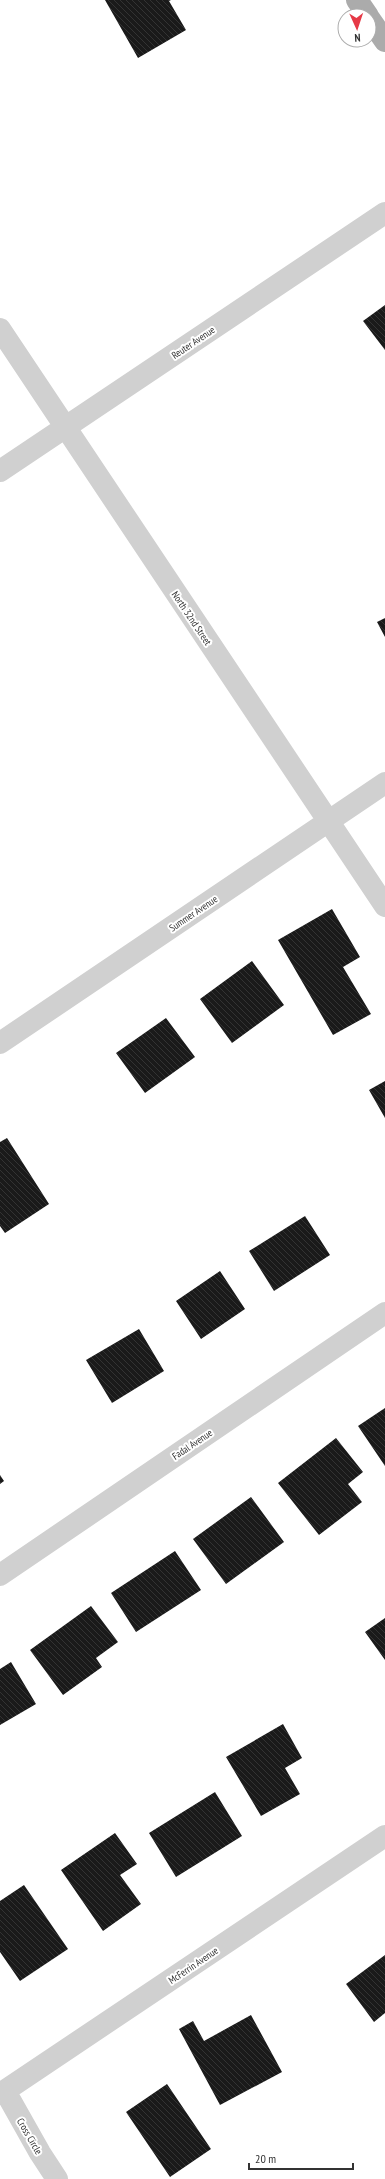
<svg xmlns="http://www.w3.org/2000/svg" width="385" height="2179" font-family="'PT Sans Narrow',sans-serif">
  <style>
    .building { fill: url(#building-back-hatch) }
    .lines { fill: none; stroke-linecap: round; stroke-linejoin: round }
    .minor { stroke: #d0d0d0; stroke-width: 22 }
    .major { stroke: #ababab; stroke-width: 22 }
    .labels { text-anchor: middle; stroke-width: 4; stroke-linejoin: round; paint-order: stroke }
    .street-label { font-size: 10px; fill: #333; stroke: #fff }
  </style>
  <defs>
    <pattern id="building-back-hatch" width="6" height="6" patternUnits="userSpaceOnUse"><rect width="6" height="6" fill="#1a1a1a"/><path d="M-1 5l2 2M0 0l6 6M5-1l2 2" fill="none" stroke="#333"/></pattern>
  </defs>
  <rect width="100%" height="100%" fill="#fff"/>
  <path class="building" d="M105,0H171L169,1L186,30L138,58Z
    M385,305V350L363,321Z
    M385,618V637L377,622Z
    M332,909L360,957L343,967L371,1014L333,1035L278,940Z
    M252,961L284,1005L232,1043L200,999Z
    M166,1018L195,1057L145,1093L116,1053Z
    M385,1081V1118L369,1090Z
    M7,1138L49,1204L5,1233L0,1226V1142Z
    M305,1216L330,1255L274,1291L249,1251Z
    M220,1271L245,1309L201,1339L176,1301Z
    M139,1329L164,1371L112,1403L86,1360Z
    M385,1408V1466L358,1426Z
    M336,1438L363,1472L348,1484L362,1502L319,1535L278,1483Z
    M0,1475L4,1481L0,1484Z
    M251,1497L284,1542L226,1584L193,1539Z
    M175,1551L201,1590L136,1632L111,1593Z
    M91,1606L118,1642L96,1658L102,1667L63,1695L30,1650Z
    M385,1618V1660L365,1632Z
    M11,1662L36,1704L0,1725V1669Z
    M283,1724L302,1758L285,1768L300,1794L261,1816L226,1757Z
    M215,1792L242,1836L176,1877L149,1833Z
    M115,1833L137,1864L120,1875L141,1904L103,1931L61,1870Z
    M24,1885L68,1949L20,1981L0,1952V1901Z
    M385,1955V2013L374,2022L346,1984Z
    M251,2015L282,2072L220,2105L179,2029L193,2021L204,2041Z
    M167,2084L211,2149L170,2177L126,2112Z"/>
  <g class="lines">
    <path class="minor" d="M0,329L385,906
      M0,471L385,213
      M0,1043L385,783
      M0,1575L385,1313
      M5,2091L40,2153L57,2179
      M0,2094L385,1836"/>
    <path class="major" d="M357,0L368,16
      M369,18L385,41"/>
  </g>
  <g class="labels">
    <g class="street-label">
      <text transform="translate(193 342) rotate(-34)" y="4">Reuter Avenue</text>
      <text transform="translate(192 618) rotate(56)" y="4">North 32nd Street</text>
      <text transform="translate(193 913) rotate(-34)" y="4">Summer Avenue</text>
      <text transform="translate(192 1444) rotate(-34)" y="4">Fadal Avenue</text>
      <text transform="translate(193 1965) rotate(-34)" y="4">McFerrin Avenue</text>
      <text transform="translate(30 2136) rotate(60)" y="4">Cross Circle</text>
    </g>
  </g>
  <g transform="translate(357 28) rotate(177)"><circle r="19" fill="#ffffff" stroke="#adadad"/>
  <path d="M0-3L7 15L0 10L-7 15Z" fill="#e63946"/>
  <text y="-6" font-size="11" font-weight="bold" text-anchor="middle" fill="#333333">N</text>
  </g>
  <path d="M249 2163v6h104v-6" fill="none" stroke="#333333" stroke-width="2"/>
  <text x="255" y="2163" font-size="12" fill="#333333" stroke="#ffffff" stroke-width="3" paint-order="stroke">20 m</text>
</svg>
